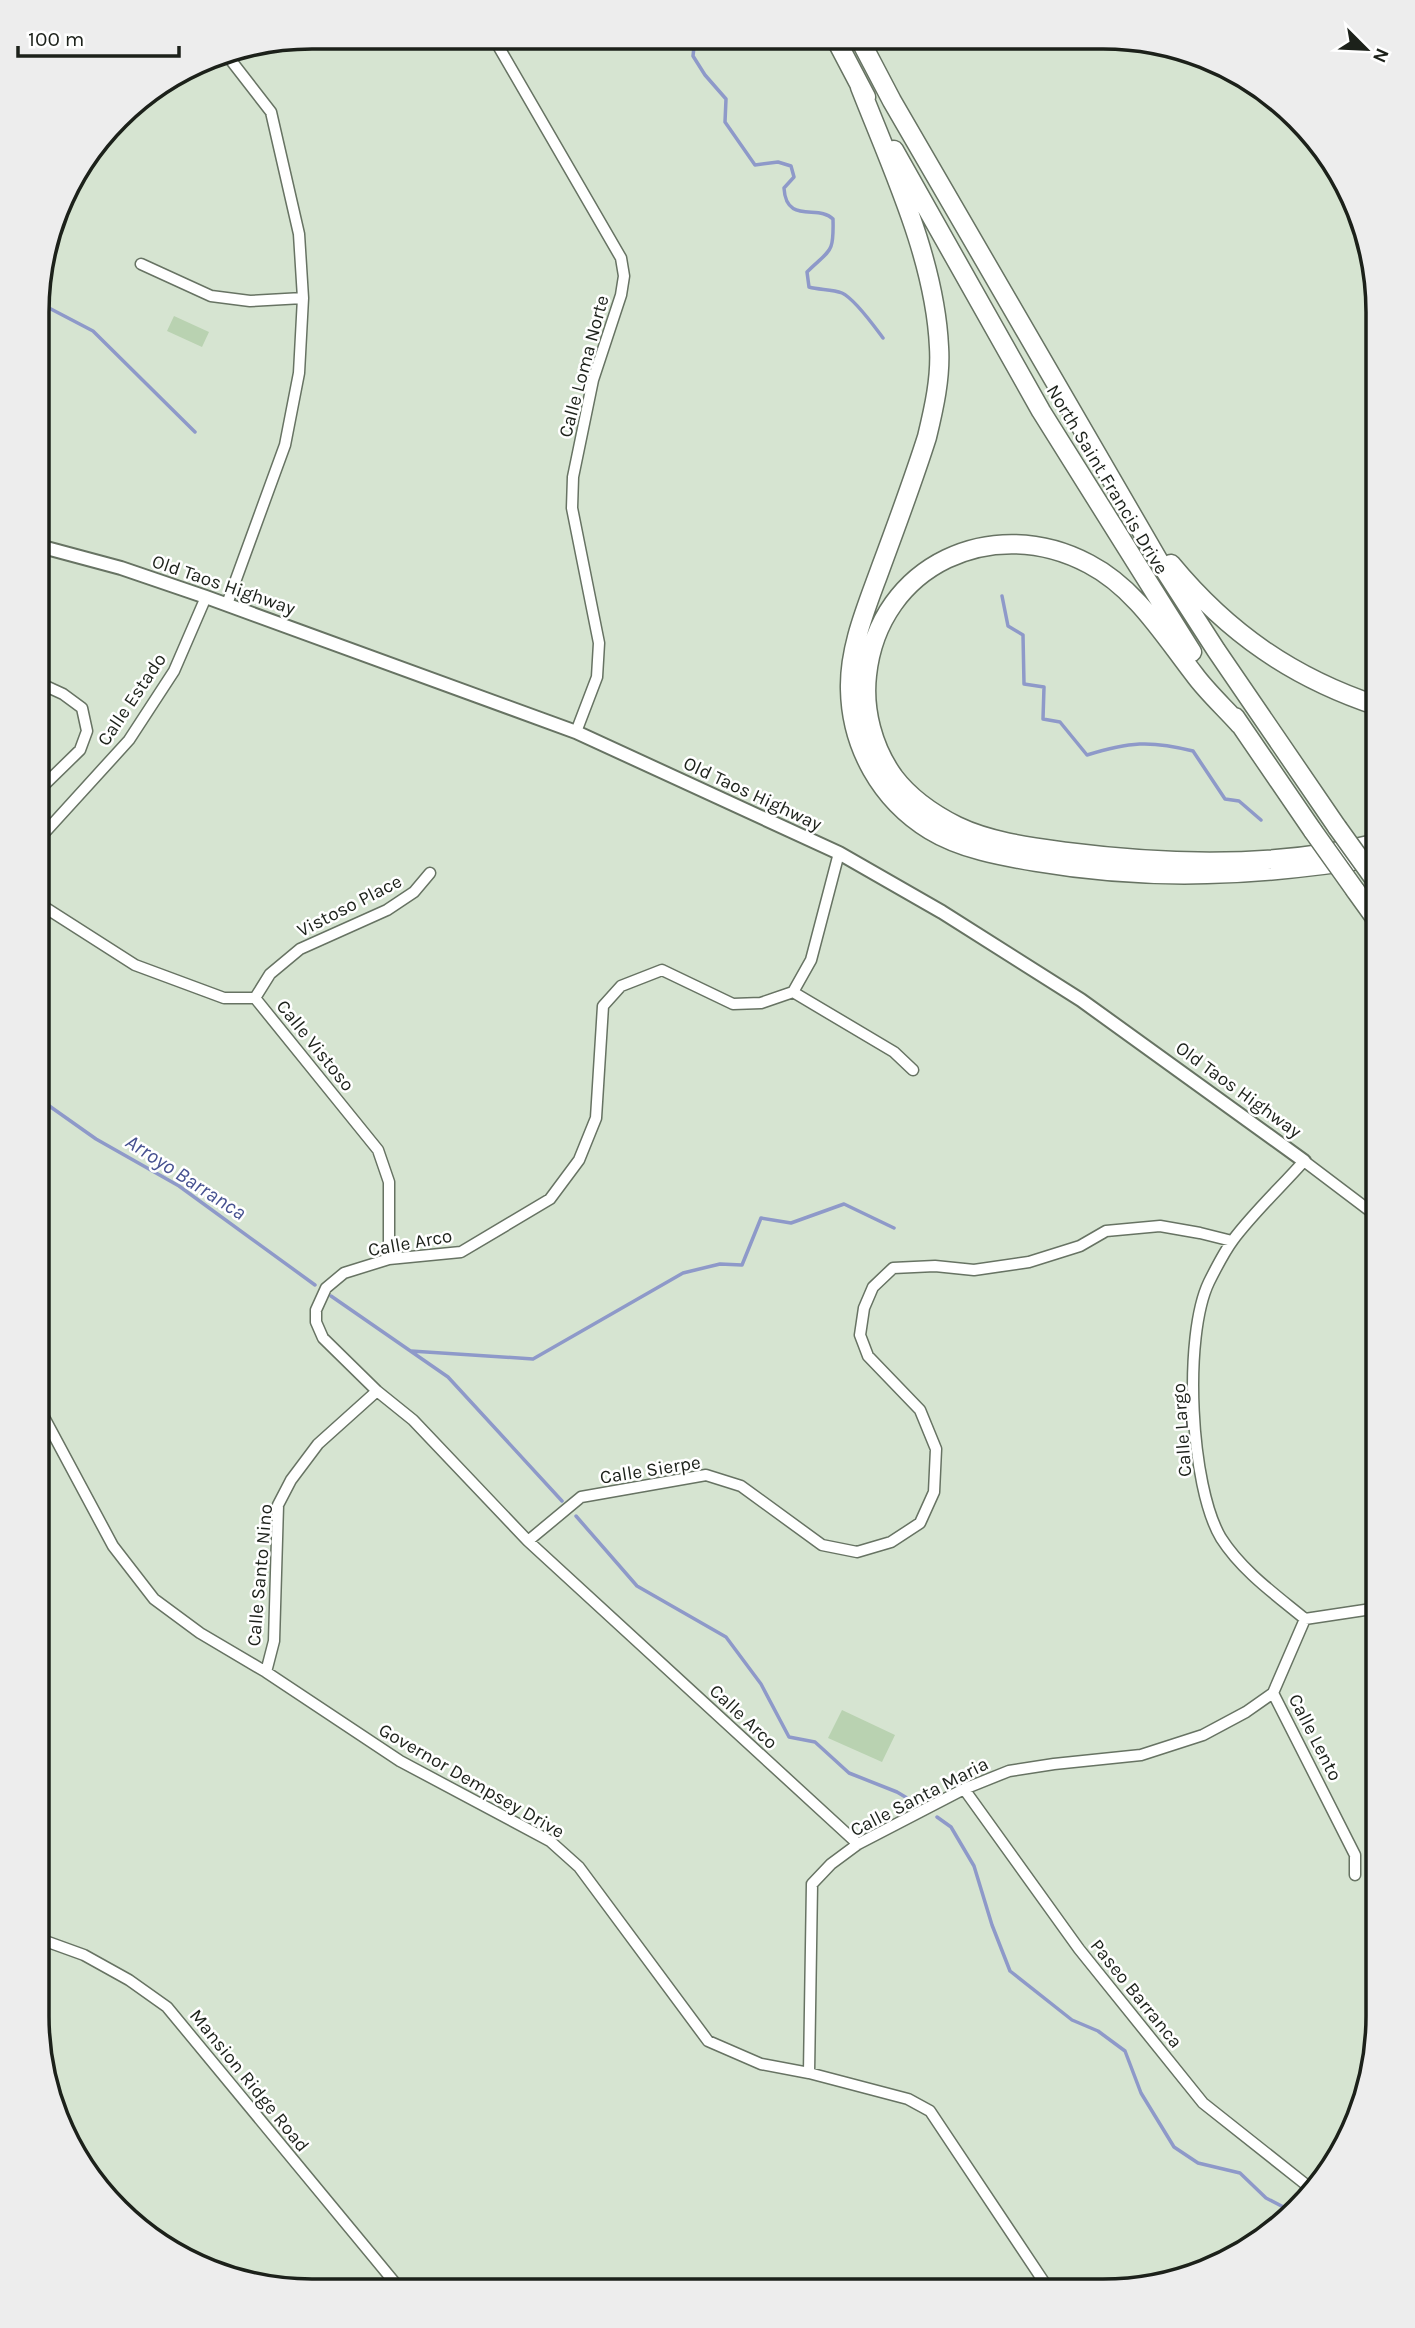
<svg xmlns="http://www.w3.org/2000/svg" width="1415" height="2328" font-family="Karla,sans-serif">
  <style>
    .green { fill: #b9d2b1 }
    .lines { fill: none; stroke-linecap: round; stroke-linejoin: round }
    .stream { stroke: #8e99c9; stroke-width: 3.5 }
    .minor-casing { stroke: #677363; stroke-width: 13 }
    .tertiary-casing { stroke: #677363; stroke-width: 16 }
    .motorway-casing { stroke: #677363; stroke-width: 21 }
    .minor { stroke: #fff; stroke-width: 10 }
    .tertiary { stroke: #fff; stroke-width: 12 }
    .motorway { stroke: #fff; stroke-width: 18 }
    .motorway-bridge-casing { stroke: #677363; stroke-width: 21; stroke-linecap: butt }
    .motorway-bridge { stroke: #fff; stroke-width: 18 }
    .labels { text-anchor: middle; stroke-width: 5; stroke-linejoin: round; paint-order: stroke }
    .street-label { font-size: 19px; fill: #1c211a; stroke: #fff }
    .water-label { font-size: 21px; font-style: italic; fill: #465190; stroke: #fff }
    .rim { fill: none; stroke: #1c211a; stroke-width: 3.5 }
  </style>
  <rect width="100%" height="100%" fill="#d6e4d1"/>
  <path class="green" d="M174,316L209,332L202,347L167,331Z
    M842,1710L895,1735L882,1762L828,1738Z"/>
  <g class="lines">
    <path class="stream" d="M695,38L693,56L705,75L726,99L725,122L755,165L778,162L791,166L794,177L784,188C786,225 819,204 833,219C834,255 830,249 807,272L809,287C819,290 832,289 842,293C855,299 874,326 883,338
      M39,296L49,308L93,331L195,432
      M1002,596L1008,626L1023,635L1024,684L1044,687L1043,719L1060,722L1087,755C1129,742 1150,740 1193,751L1225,799L1239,801L1261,820
      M38,1098L96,1139L179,1186L315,1285
      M331,1296L448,1377L562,1501
      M411,1351L533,1359L683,1273L720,1264L742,1265L761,1218L791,1223L844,1204L894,1228
      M576,1516L637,1586L726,1637L761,1684L789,1737L815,1742L849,1773L897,1792L912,1801
      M937,1817L951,1827L974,1866L992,1925L1010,1971L1072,2020L1098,2031L1125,2051L1141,2093L1174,2147L1198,2163L1240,2173L1266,2198L1293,2212"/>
    <g class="minor-casing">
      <path id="minor" d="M493,37L621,258L624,276L621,295L593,380L573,477L572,508L599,643L597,677L576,732
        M226,54L271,112L299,234L303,298L299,373L285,445L227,604
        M230,59L239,51
        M141,264L211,296L250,301L303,298
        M38,791L80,750L87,731L82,708L63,694L39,683
        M38,840L129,740L174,671L206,597
        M839,853L811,960L793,992L761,1003L733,1004L662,970L621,986L603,1006L596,1118L579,1160L550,1199L461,1252L389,1259L344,1273L326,1288L316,1310V1322L323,1338L377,1391L413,1420L528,1541L858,1844
        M38,903L135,965L224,998H255L378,1150L389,1182V1259
        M793,992L894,1052L913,1070
        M255,998L270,974L300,949L387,910L414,892L430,873
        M38,1406L113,1546L154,1599L200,1633L266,1672L400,1761L550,1841L579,1867L708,2041L761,2064L809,2073L908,2099L930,2111L1050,2291
        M528,1541L581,1497L706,1475L741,1486L822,1545L857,1552L891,1542L920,1523L934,1492L936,1449L920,1410L868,1356L860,1335L864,1308L873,1287L893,1268L935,1266L974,1270L1029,1262L1080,1246L1106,1231L1160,1226L1200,1233L1232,1241
        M1378,1608L1305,1619C1276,1595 1242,1571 1221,1538C1190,1486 1183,1336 1209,1282C1216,1268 1224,1252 1233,1240C1254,1212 1281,1187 1304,1161L1378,1217
        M266,1672L274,1641L278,1505L291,1480L318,1444L377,1391
        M1273,1693L1355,1855V1875
        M964,1789L1079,1949L1203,2103L1314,2191
        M37,1938L84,1955L129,1980L167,2007L400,2289
        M809,2073L812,1884L831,1864L858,1844L964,1789L1009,1771L1054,1764L1141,1755L1203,1735L1246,1712L1273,1693L1305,1619"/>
    </g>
    <g class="tertiary-casing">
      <path id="tertiary" d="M39,546L121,568L206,597L576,732L839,853L942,912L1081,1000L1304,1161"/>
    </g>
    <g class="motorway-casing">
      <path id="motorway" d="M835,38L866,97
        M859,38L892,101L1160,563L1216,650L1337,827
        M860,87C892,169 935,259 939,347C941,377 934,408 927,437C913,481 897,524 881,567C867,606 849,647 850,689C851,747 881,800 930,830C961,849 1001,856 1036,862C1153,882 1261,876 1378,857
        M894,150L1041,411L1192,652
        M1171,564C1228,633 1293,678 1378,706
        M1235,717L1313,831
        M1240,725C1225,708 1207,692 1194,674C1163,634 1135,588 1089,564C994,513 879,564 867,675C863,710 873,748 894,777C910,798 933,814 957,826C990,842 1031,847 1067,852C1169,865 1277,868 1378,843
        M1355,890L1378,922"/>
    </g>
    <use href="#minor" class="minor"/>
    <use href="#tertiary" class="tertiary"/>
    <use href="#motorway" class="motorway"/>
    <g class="motorway-bridge-casing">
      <path id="motorway-bridge" d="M1337,827L1378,884
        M1313,831L1355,890"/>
    </g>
    <use href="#motorway-bridge" class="motorway-bridge"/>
  </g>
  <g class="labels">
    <g class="street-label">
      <text transform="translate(583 366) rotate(-75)" y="7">Calle Loma Norte</text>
      <text transform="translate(1108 479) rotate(59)" y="7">North Saint Francis Drive</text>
      <text transform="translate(224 584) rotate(19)" y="7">Old Taos Highway</text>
      <text transform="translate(131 699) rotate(-56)" y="7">Calle Estado</text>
      <text transform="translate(753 793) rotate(25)" y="7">Old Taos Highway</text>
      <text transform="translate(349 905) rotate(-27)" y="7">Vistoso Place</text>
      <text transform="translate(316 1045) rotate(51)" y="7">Calle Vistoso</text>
      <text transform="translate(1239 1089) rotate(36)" y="7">Old Taos Highway</text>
      <text transform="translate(410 1242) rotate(-10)" y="7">Calle Arco</text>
      <text transform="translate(1181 1430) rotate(-94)" y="7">Calle Largo</text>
      <text transform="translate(650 1469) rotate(-9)" y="7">Calle Sierpe</text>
      <text transform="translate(259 1575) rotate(-85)" y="7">Calle Santo Nino</text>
      <text transform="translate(744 1716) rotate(43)" y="7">Calle Arco</text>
      <text transform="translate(1316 1737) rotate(63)" y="7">Calle Lento</text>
      <text transform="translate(472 1780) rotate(30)" y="7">Governor Dempsey Drive</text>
      <text transform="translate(919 1796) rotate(-27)" y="7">Calle Santa Maria</text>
      <text transform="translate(1137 1993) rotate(51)" y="7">Paseo Barranca</text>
      <text transform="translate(250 2080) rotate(51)" y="7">Mansion Ridge Road</text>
    </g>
    <g class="water-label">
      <text transform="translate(186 1177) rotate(33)" y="7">Arroyo Barranca</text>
    </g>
  </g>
  <path d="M0 0H1415V2328H0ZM312 49H1103A263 263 0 0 1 1366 312V2016A263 263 0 0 1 1103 2279H312A263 263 0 0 1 49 2016V312A263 263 0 0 1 312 49Z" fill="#ededed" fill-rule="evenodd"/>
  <path class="rim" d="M312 49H1103A263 263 0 0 1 1366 312V2016A263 263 0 0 1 1103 2279H312A263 263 0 0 1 49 2016V312A263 263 0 0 1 312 49Z"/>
  <g transform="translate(1366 49) rotate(114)" stroke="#ffffff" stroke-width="5" paint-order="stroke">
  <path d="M0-5L12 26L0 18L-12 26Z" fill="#1c211a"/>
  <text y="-10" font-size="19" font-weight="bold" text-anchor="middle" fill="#1c211a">N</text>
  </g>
  <path d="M18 46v10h161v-10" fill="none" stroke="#1c211a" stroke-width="3.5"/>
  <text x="28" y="46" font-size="21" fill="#1c211a" stroke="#ffffff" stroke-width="5" paint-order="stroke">100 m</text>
</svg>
